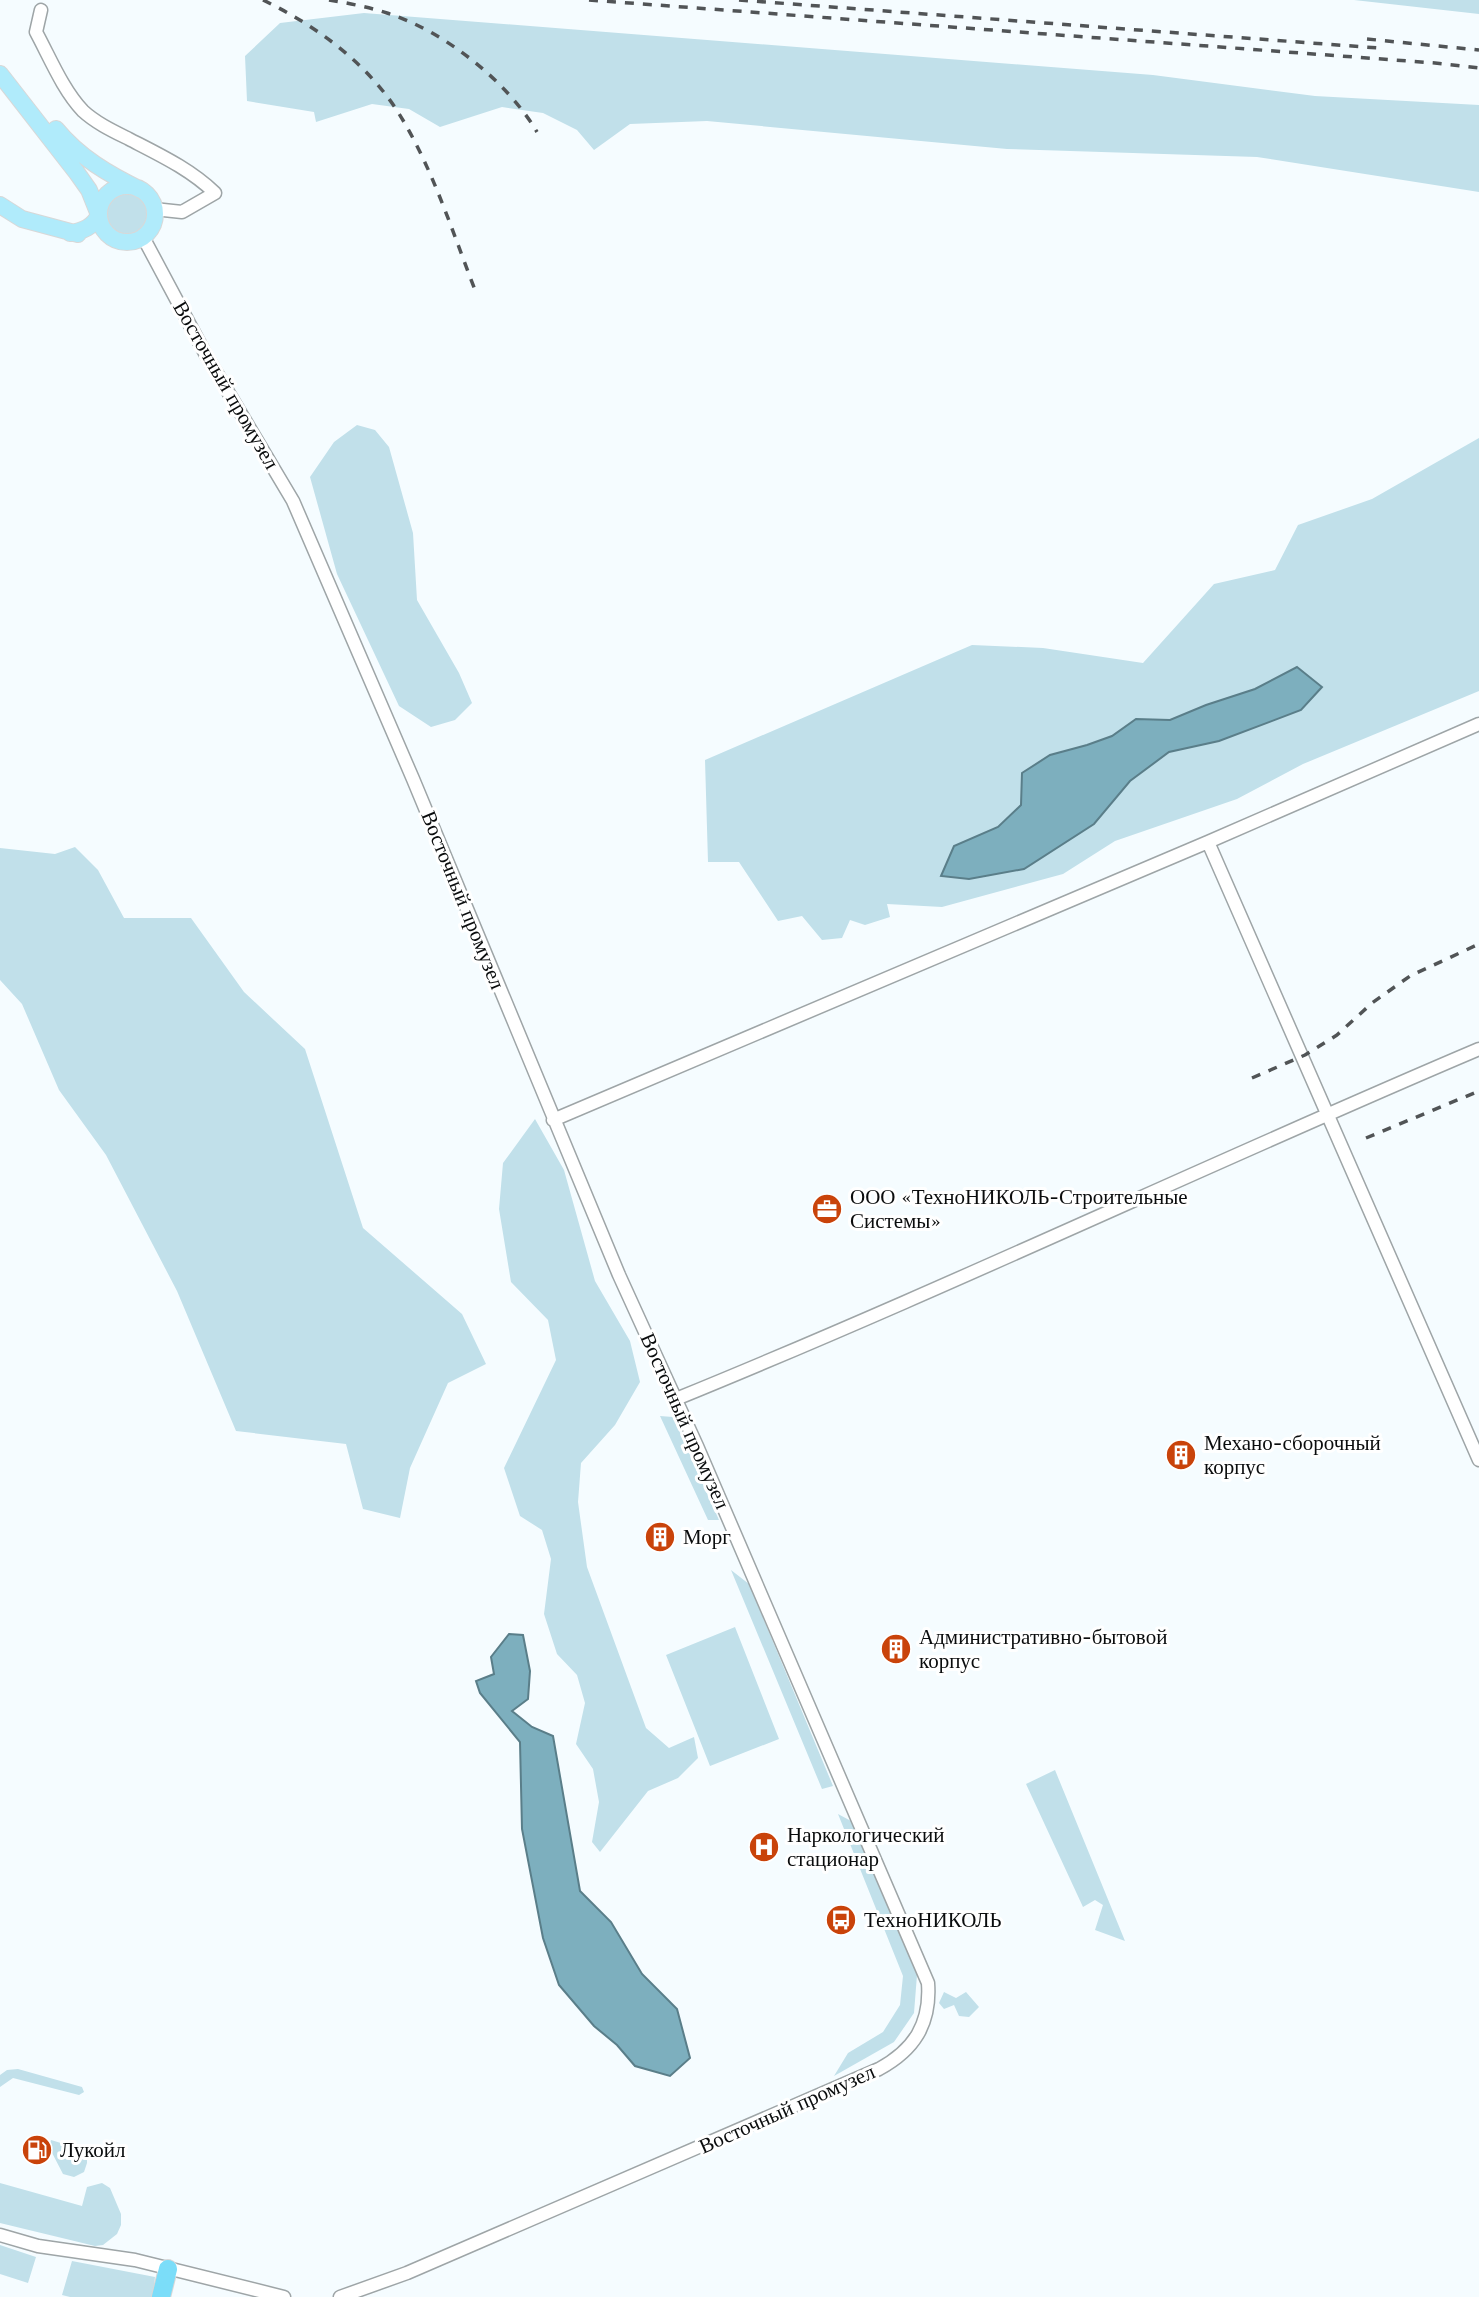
<svg xmlns="http://www.w3.org/2000/svg" width="1479" height="2297" font-family="'Libre Baskerville',serif">
  <style>
    .green { fill: #c1e0ea; fill-rule: evenodd }
    .water { fill: #7dafbe; stroke: #5a7e89; stroke-width: 2 }
    .lines { fill: none; stroke-linecap: round; stroke-linejoin: round }
    .minor-casing { stroke: #9ea5a7; stroke-width: 15 }
    .major-casing { stroke: #d8d8d8; stroke-width: 18 }
    .highway-casing { stroke: #d8d8d8; stroke-width: 20 }
    .minor { stroke: #fff; stroke-width: 12 }
    .major { stroke: #b0ebfb; stroke-width: 16 }
    .highway { stroke: #7bddf9; stroke-width: 18 }
    .rail { stroke: #515456; stroke-width: 3.5; stroke-dasharray: 9 9; stroke-linecap: butt }
    .labels { text-anchor: middle; stroke-width: 6; stroke-linejoin: round; paint-order: stroke }
    .street-label { font-size: 21px; fill: #0a0c0d; stroke: #fff }
    .poi-label { font-size: 21px; fill: #0a0c0d; stroke: #fff; text-anchor: start }
  </style>
  <rect width="100%" height="100%" fill="#f5fcff"/>
  <path class="green" d="M1354,0H1479V14Z
    M364,13L1153,75L1315,96L1479,105V192L1257,157L1007,149L707,121L630,124L594,150L577,130L543,113L502,107L440,127L409,109L372,104L316,122L314,112L247,101L245,56L280,23Z
    M104 214a23 23 0 1 1 46 0a23 23 0 1 1-46 0Z
    M357,425L375,430L389,447L413,533L417,600L459,673L472,703L455,720L431,727L399,706L337,574L310,477L334,442Z
    M1479,438V691L1303,764L1237,799L1115,841L1063,874L942,907L887,904L890,917L865,925L850,920L842,938L822,940L802,916L778,921L739,862H708L705,760L972,645L1043,648L1143,663L1214,584L1275,570L1298,525L1372,499ZM1296,667L1301,710L1219,741L1169,752L1130,781L1094,824L1024,869L969,879L954,846L998,827L1022,805V773L1112,736L1136,719L1170,720L1206,705L1255,689Z
    M75,847L98,870L124,918H191L244,992L305,1049L363,1228L462,1314L486,1364L448,1383L410,1468L400,1518L363,1509L346,1444L236,1431L177,1291L106,1155L59,1090L22,1004L0,980V848L55,854Z
    M535,1119L564,1170L595,1281L630,1341L640,1382L615,1425L581,1463L578,1502L587,1567L646,1728L669,1748L694,1737L698,1758L678,1778L648,1791L600,1852L592,1842L599,1802L593,1769L576,1744L585,1703L577,1675L557,1654L544,1614L551,1559L542,1530L520,1516L504,1468L556,1360L548,1320L511,1282L499,1209L503,1163Z
    M660,1416L673,1417L719,1520H708Z
    M731,1570L749,1584L833,1786L822,1789Z
    M735,1627L779,1739L710,1766L666,1655Z
    M1055,1770L1125,1941L1095,1930L1103,1905L1095,1900L1083,1907L1026,1784Z
    M838,1814L851,1821L917,1975L914,2013L894,2042L834,2076L848,2053L883,2032L900,2005L903,1976Z
    M944,1992L956,1998L966,1992L979,2007L969,2017L959,2016L954,2005L944,2009L939,2003Z
    M18,2069L82,2087L84,2092L79,2095L13,2078L0,2087V2075L7,2070Z
    M51,2140L87,2151V2163L84,2172L74,2177L63,2174L49,2147Z
    M0,2183L82,2206L87,2187L102,2183L110,2188L121,2214V2225L117,2234L103,2245L95,2246L0,2223Z
    M0,2245L36,2257L28,2283L0,2274Z
    M72,2261L155,2277L153,2297H70L62,2295Z"/>
  <path class="water" d="M1297,667L1322,687L1301,710L1219,741L1169,752L1130,781L1094,824L1024,869L969,879L941,876L954,846L998,827L1021,805L1022,773L1050,755L1087,745L1112,736L1136,719L1170,720L1206,705L1255,689Z
    M509,1634L523,1635L530,1671L528,1699L512,1711L532,1727L553,1736L580,1891L611,1922L642,1974L677,2009L690,2058L670,2076L635,2066L617,2045L594,2026L559,1985L543,1938L522,1829L520,1742L480,1693L476,1681L494,1674L491,1657Z"/>
  <g class="lines">
    <g class="minor-casing">
      <path id="minor" d="M41,10L36,32C50,58 63,90 83,111C96,123 113,131 129,139C160,155 190,169 215,193L182,212L154,209
        M143,237L206,355L293,501L413,779L619,1275L697,1446L928,1983C931,2024 914,2050 879,2069L407,2273L340,2297
        M1208,842L1479,1460
        M553,1120L1208,842L1479,724
        M676,1399C946,1289 1210,1163 1479,1049
        M0,2235L38,2246L135,2260L284,2297"/>
    </g>
    <g class="major-casing">
      <path id="major" d="M0,74L77,173L89,190L99,215C93,227 83,231 70,233
        M56,129C79,157 108,174 141,190
        M99 214a28 28 0 1 1 56 0a28 28 0 1 1-56 0Z
        M0,205L22,219L78,234"/>
    </g>
    <g class="highway-casing">
      <path id="highway" d="M161,2297L168,2269"/>
    </g>
    <use href="#minor" class="minor"/>
    <use href="#major" class="major"/>
    <use href="#highway" class="highway"/>
    <path class="rail" d="M263,0C315,25 366,62 398,112C433,168 453,234 477,295
      M329,0C348,3 368,7 387,13C444,31 507,81 537,132
      M589,0L1435,63L1479,68
      M739,0L1378,48
      M1367,39L1479,50
      M1252,1078L1305,1055L1337,1035L1372,1003L1410,976L1479,944
      M1366,1138L1479,1091"/>
  </g>
  <defs>
    <g id="office-disc" transform="scale(1.575)"><circle r="9.5" fill="#c9430a" stroke="#fff"/><path d="M-6-3h4V-5.5h4V-3h4V5H-6ZM-1-4.5V-3h2v-1.5ZM-6 0V1H6V0Z" fill="#fff"/></g>
    <g id="building-disc" transform="scale(1.575)"><circle r="9.5" fill="#c9430a" stroke="#fff"/><path d="M-4-6H4V6H1V3H-1V6H-4ZM-2.5-4.3h1.7v1.8h-1.7ZM.8-4.3h1.7v1.8H.8ZM-2.5-1h1.7V.8h-1.7ZM.8-1h1.7V.8H.8Z" fill="#fff"/></g>
    <g id="hospital-disc" transform="scale(1.575)"><circle r="9.5" fill="#c9430a" stroke="#fff"/><path d="M-5-5h3v3.5h4V-5h3V5h-3V1.5h-4V5h-3Z" fill="#fff"/></g>
    <g id="bus-disc" transform="scale(1.575)"><circle r="9.5" fill="#c9430a" stroke="#fff"/><path d="M-5-6H5V4H4V6H2V4H-2V6H-4V4H-5ZM-3.5-4V0h7V-4ZM-3.5 1.2v1.5H-2V1.2ZM2 1.2v1.5H3.5V1.2Z" fill="#fff"/></g>
    <g id="fuel-disc" transform="scale(1.575)"><circle r="9.5" fill="#c9430a" stroke="#fff"/><path d="M-5.5-6h7V0h2V4h1.3V-2.5L3-4.5l.8-.8L6-3V5H2.5V1h-1V6h-7ZM-4.2-4.7v3.2H.2V-4.7Z" fill="#fff"/></g>
  </defs>
  <g fill-rule="evenodd">
    <use href="#office-disc" x="827" y="1209"/>
    <use href="#building-disc" x="1181" y="1455"/>
    <use href="#building-disc" x="660" y="1537"/>
    <use href="#building-disc" x="896" y="1649"/>
    <use href="#hospital-disc" x="764" y="1847"/>
    <use href="#bus-disc" x="841" y="1920"/>
    <use href="#fuel-disc" x="37" y="2150"/>
  </g>
  <g class="labels">
    <g class="street-label">
      <text transform="translate(226 385) rotate(60)" y="7">Восточный промузел</text>
      <text transform="translate(463 900) rotate(68)" y="7">Восточный промузел</text>
      <text transform="translate(685 1421) rotate(66)" y="7">Восточный промузел</text>
      <text transform="translate(787 2109) rotate(-24)" y="7">Восточный промузел</text>
    </g>
    <g class="poi-label">
      <text x="850" y="1204">ООО «ТехноНИКОЛЬ-Строительные<tspan x="850" dy="24">Системы»</tspan></text>
      <text x="1204" y="1450">Механо-сборочный<tspan x="1204" dy="24">корпус</tspan></text>
      <text x="683" y="1544">Морг</text>
      <text x="919" y="1644">Административно-бытовой<tspan x="919" dy="24">корпус</tspan></text>
      <text x="787" y="1842">Наркологический<tspan x="787" dy="24">стационар</tspan></text>
      <text x="864" y="1927">ТехноНИКОЛЬ</text>
      <text x="60" y="2157">Лукойл</text>
    </g>
  </g>
</svg>
